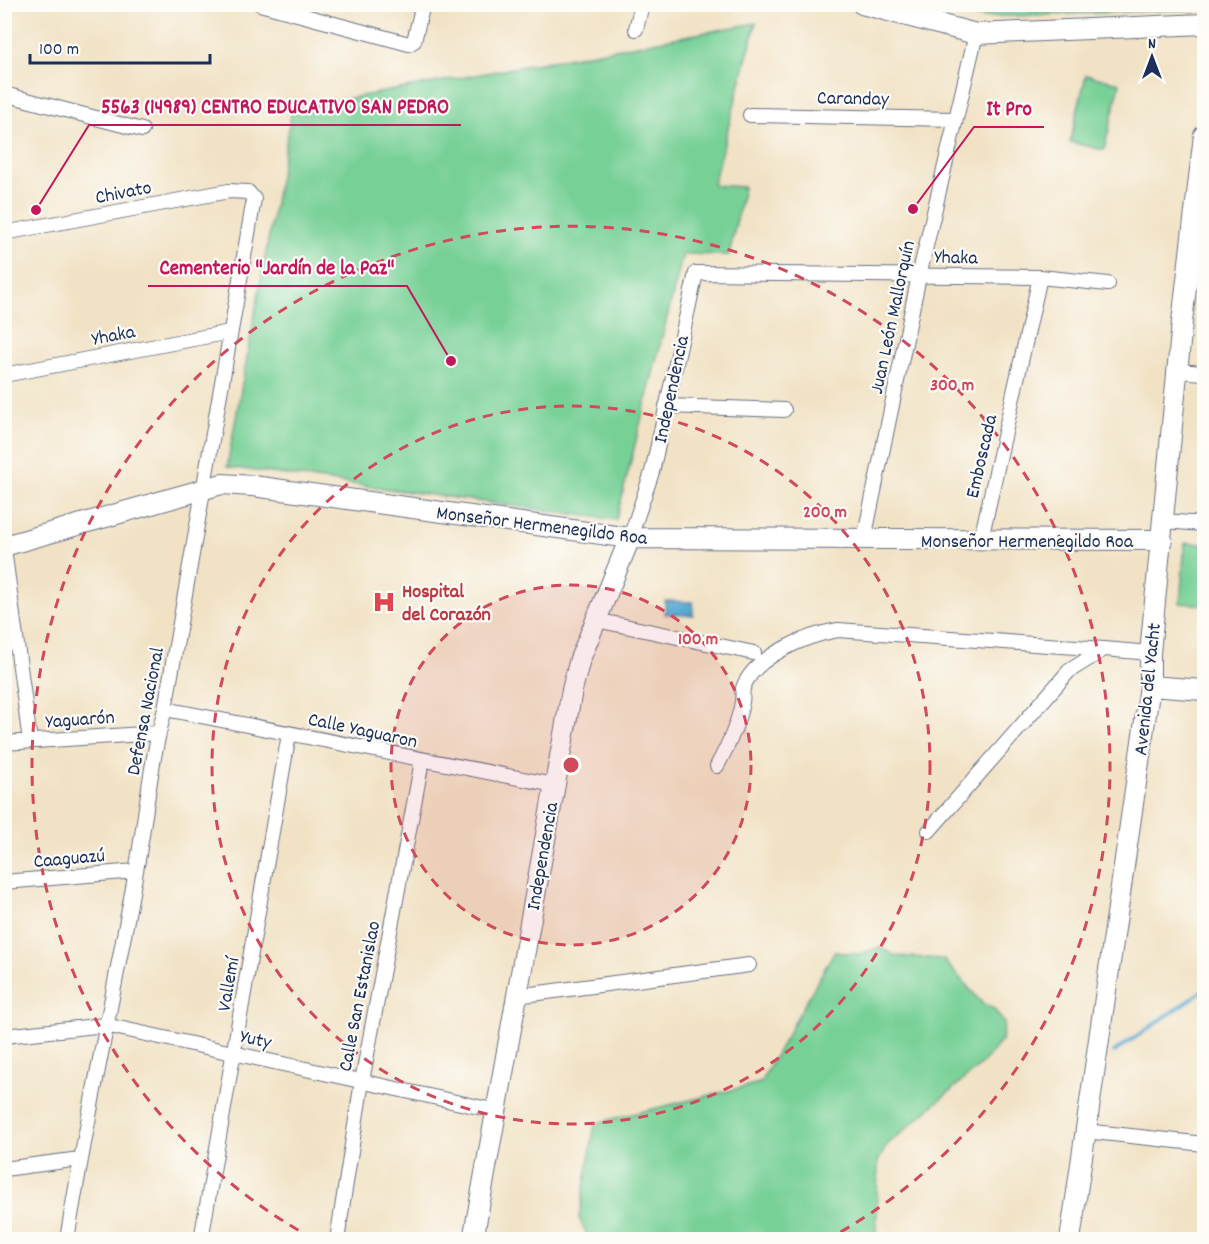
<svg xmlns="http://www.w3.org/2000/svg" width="1209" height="1244" font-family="Dekko,sans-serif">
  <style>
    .green { fill: #77d096; stroke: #49807a; stroke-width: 1.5 }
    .water { fill: #55a7d0; stroke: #386b97; stroke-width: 1.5 }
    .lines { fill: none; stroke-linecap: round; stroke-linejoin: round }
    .stream { stroke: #55a7d0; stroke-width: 4 }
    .street-casing { stroke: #666e82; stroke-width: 16 }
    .secondary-casing { stroke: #666e82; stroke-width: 22 }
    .street { stroke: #fff; stroke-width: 14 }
    .secondary { stroke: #fff; stroke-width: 20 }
    .ring { fill: none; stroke: #d1495b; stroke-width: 3; stroke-dasharray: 10 8 }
    .labels { text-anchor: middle; stroke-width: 4.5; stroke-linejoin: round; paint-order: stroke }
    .street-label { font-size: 20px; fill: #1b2f5e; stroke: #fdfcf7 }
    .health-label { font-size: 20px; font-weight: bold; fill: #be3a42; stroke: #fdfcf7; text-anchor: start }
    .centre { fill: #d1495b; stroke: #fdfcf7; stroke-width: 3 }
    .ring-label { font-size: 18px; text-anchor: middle; font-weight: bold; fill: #d1495b; stroke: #fdfcf7; stroke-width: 4.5; stroke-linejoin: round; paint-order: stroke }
    .leader { fill: none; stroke: #c2185b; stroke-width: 2 }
    .callout-dot { fill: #c2185b; stroke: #fdfcf7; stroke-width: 2 }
    .callout-label { font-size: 21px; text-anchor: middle; font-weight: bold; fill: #c2185b; stroke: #fdfcf7; stroke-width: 4.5; stroke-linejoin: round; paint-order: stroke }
  </style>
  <rect width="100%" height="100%" fill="#fdfcf7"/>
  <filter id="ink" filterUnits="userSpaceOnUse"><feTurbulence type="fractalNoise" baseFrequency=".0167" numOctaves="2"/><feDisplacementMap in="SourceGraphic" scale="12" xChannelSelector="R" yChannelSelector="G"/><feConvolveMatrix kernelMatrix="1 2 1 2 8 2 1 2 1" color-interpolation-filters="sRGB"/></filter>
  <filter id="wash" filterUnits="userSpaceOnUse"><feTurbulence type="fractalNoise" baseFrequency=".008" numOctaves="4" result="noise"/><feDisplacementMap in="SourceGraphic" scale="24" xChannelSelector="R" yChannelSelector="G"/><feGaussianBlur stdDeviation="1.35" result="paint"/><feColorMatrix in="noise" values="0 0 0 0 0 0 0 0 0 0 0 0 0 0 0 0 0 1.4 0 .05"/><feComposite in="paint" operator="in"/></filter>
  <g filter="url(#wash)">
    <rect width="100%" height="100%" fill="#f1e2c5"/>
    <path class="green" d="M1204,4V9L984,17L945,14L906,5Z
      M756,23L713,185L744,187L729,255L683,254L616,520L227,467L292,109Z
      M1086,75L1120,83L1104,150L1070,142Z
      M1185,543L1204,544V605L1180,603Z
      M880,947L896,956L943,959L982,1003L994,1009L1004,1023L1002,1040L983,1063L887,1145L878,1162L876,1239H589L579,1218L595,1123L760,1083L834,952L860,954Z"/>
    <path class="water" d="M665,601L693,602V615L665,614Z"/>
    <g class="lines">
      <path class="stream" d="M1114,1052L1204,990"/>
    </g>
  </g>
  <g filter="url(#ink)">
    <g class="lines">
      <g class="street-casing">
        <path id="street" d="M260,4L409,44L414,41L423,4
          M636,29L642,4
          M4,94L142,130
          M750,115L954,119
          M4,233L229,191L248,192L254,199L165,709C150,762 146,818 136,871C114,994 87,1116 67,1240
          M1177,371L1204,373
          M4,375L230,332
          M666,406L784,410
          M1163,521L1204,524
          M630,538L652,472L696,273L1040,277L1108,284
          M864,539L919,276L976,34
          M981,539L1040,277
          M4,549L30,741
          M596,620L754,653
          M165,709L554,785
          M4,743L159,733
          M717,766C728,746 738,725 742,702C743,697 742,692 743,688C754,656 808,635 838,630L1104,649
          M929,831L1069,671L1104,649L1150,653
          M4,882L136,871
          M517,996L749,965
          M4,1036L105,1025L497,1111
          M1085,1131L1204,1144
          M4,1169L80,1159
          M201,1240L289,734
          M337,1240L362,1081L422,761"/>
      </g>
      <g class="secondary-casing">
        <path id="secondary" d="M862,4L976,34L1204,24
          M4,546L222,484L253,486L630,538L1162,540
          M1150,686L1204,690
          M473,1240L572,690L580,659L630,538
          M1070,1240L1150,686V653L1182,322L1204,135"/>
      </g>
      <use href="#street" class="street"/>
      <use href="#secondary" class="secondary"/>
    </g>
  </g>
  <circle cx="571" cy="765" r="180" fill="#d1495b" fill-opacity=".12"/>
  <g class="ring">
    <circle cx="571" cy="765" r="180"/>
    <circle cx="571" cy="765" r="359"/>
    <path d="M314 1239A539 539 0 1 1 828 1239"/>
  </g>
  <defs>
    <g id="hospital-bare" transform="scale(1.8)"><path d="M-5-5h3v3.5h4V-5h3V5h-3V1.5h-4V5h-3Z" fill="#e0444e" stroke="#fdfcf7" stroke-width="2.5" paint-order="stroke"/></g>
  </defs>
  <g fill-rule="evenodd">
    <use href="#hospital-bare" x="384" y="602"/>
  </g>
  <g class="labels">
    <g class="street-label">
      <text transform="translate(853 97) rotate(1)" y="7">Caranday</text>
      <text transform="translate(123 191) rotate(-11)" y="7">Chivato</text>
      <text transform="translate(956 256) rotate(1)" y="7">Yhaka</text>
      <text transform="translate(891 317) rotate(-78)" y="7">Juan León Mallorquín</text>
      <text transform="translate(113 334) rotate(-11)" y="7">Yhaka</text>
      <text transform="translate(670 389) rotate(-78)" y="7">Independencia</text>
      <text transform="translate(980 456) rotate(-77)" y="7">Emboscada</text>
      <text transform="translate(542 524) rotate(7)" y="7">Monseñor Hermenegildo Roa</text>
      <text x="1027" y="547">Monseñor Hermenegildo Roa</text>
      <text transform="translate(1146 689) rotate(-84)" y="7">Avenida del Yacht</text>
      <text transform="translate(144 711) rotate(-79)" y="7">Defensa Nacional</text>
      <text transform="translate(80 718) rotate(-4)" y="7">Yaguarón</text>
      <text transform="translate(363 729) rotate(12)" y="7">Calle Yaguaron</text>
      <text transform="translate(541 856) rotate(-80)" y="7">Independencia</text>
      <text transform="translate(69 857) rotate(-5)" y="7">Caaguazú</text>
      <text transform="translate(227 984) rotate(-80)" y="7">Vallemí</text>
      <text transform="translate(358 996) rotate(-79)" y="7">Calle San Estanislao</text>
      <text transform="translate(256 1038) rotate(12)" y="7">Yuty</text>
    </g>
    <g class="health-label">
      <text x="402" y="597">Hospital<tspan x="402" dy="23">del Corazón</tspan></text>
    </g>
  </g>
  <circle cx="571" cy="765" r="9" class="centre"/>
  <g class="ring-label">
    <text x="952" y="390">300 m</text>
    <text x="825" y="517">200 m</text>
    <text x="698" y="644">100 m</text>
  </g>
  <path class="leader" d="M36 210L89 125H461M913 209L974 127H1044M451 361L407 286H148"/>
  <g class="callout-dot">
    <circle cx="36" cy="210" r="6"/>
    <circle cx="913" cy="209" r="6"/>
    <circle cx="451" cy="361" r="6"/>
  </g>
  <g class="callout-label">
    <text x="275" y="113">5563 (14989) CENTRO EDUCATIVO SAN PEDRO</text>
    <text x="1009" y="115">It Pro</text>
    <text x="277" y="274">Cementerio "Jardín de la Paz"</text>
  </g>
  <rect width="1209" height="1244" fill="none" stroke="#fdfcf7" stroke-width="24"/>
  <g transform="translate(1152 57)" stroke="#fdfcf7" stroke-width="4.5" paint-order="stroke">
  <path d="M0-4.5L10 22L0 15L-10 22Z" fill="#1b2f5e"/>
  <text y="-9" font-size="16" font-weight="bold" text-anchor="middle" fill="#1b2f5e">N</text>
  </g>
  <path d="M30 54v9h180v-9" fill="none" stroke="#1b2f5e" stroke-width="3"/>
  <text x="39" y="54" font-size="18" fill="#1b2f5e" stroke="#fdfcf7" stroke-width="4.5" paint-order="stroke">100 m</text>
</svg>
